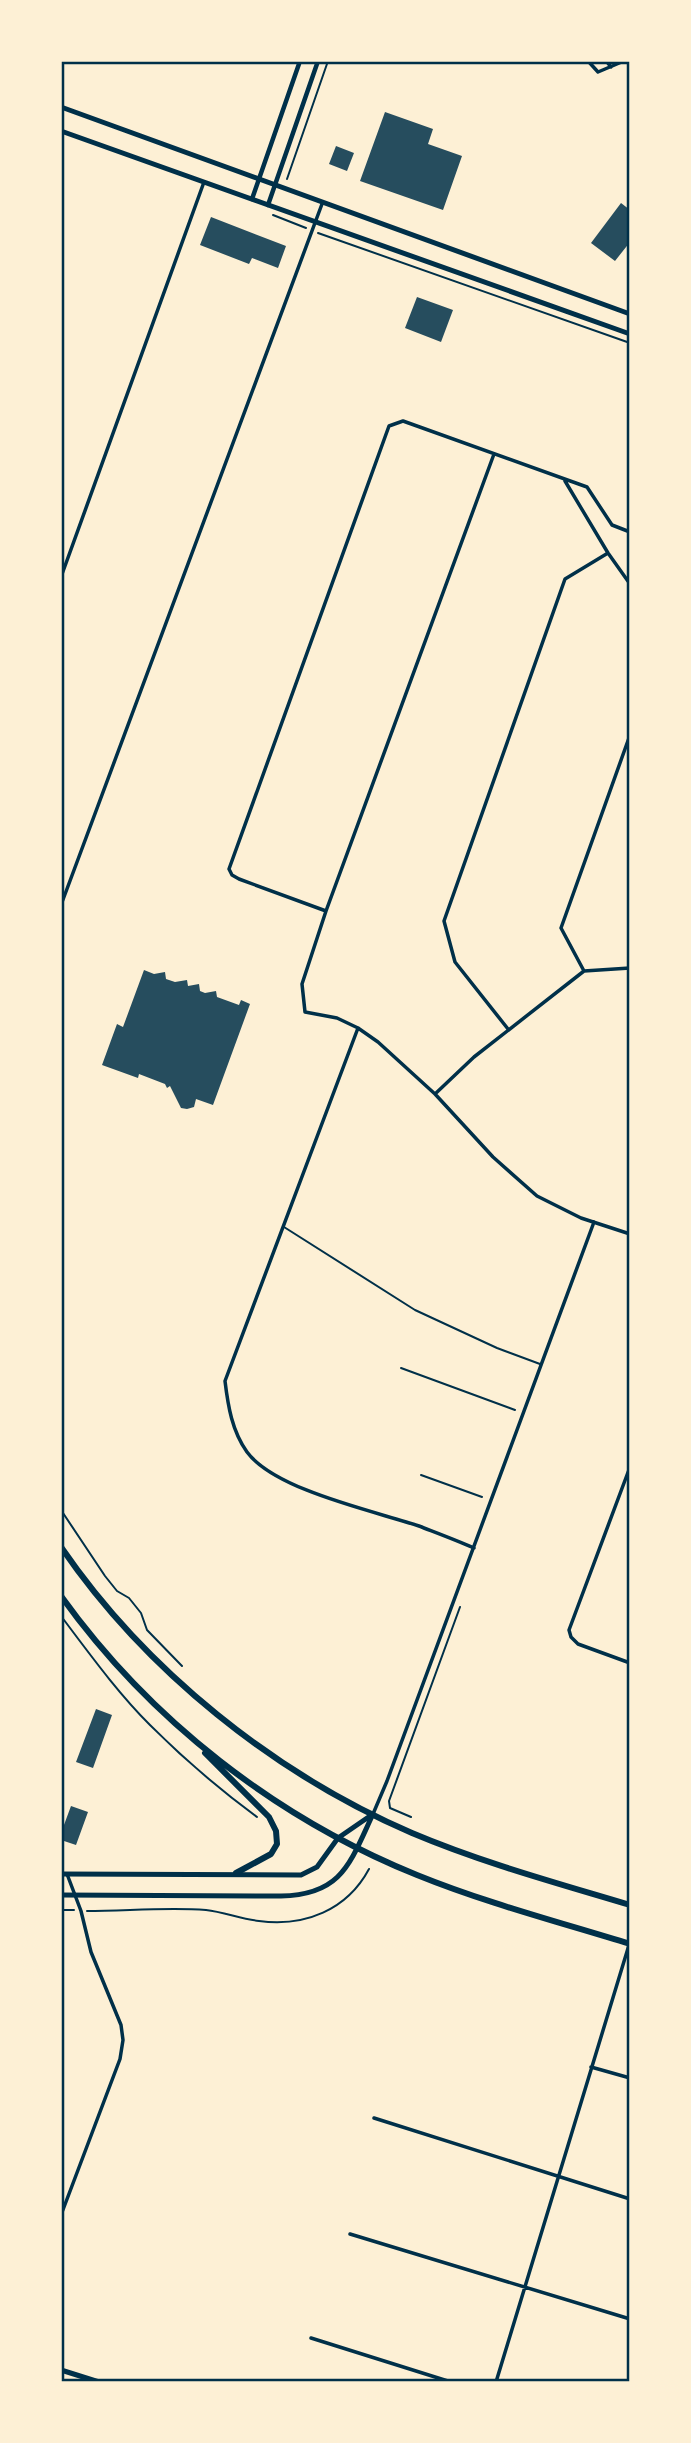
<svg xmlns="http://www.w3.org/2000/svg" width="691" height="2443" font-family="Literata,serif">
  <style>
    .building { fill: #264d5e }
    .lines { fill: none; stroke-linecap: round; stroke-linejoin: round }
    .path { stroke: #003049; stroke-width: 2 }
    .service { stroke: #003049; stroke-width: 2 }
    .minor { stroke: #003049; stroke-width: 3.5 }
    .tertiary { stroke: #003049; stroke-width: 4.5 }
    .secondary { stroke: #003049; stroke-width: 5 }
    .primary { stroke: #003049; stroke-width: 6 }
    .neatline { fill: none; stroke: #003049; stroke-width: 2.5 }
  </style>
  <rect width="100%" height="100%" fill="#fdf0d5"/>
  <path class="building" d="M385,112L433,129L428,144L462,156L443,210L360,181Z
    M336,146L354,153L347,171L329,164Z
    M621,203L630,210V242L615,261L591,243Z
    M211,217L286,246L278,268L252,258L249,264L200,245Z
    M417,297L453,310L441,342L405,328Z
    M144,970L154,974L165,972L166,979L175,982L187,980L188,986L199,984L200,991L205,993L216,991L217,997L239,1005L241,1000L250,1004L213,1105L196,1099L194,1107L187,1109L181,1108L170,1086L167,1088L165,1084L139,1074L138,1078L102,1065L117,1024L123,1027Z
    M96,1709L112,1715L93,1768L76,1762Z
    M71,1806L88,1812L76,1845L61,1840V1833Z"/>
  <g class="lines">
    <path class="path" d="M287,179L328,61
      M273,215L306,228
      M318,233L630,343
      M401,1368L515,1410
      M421,1475L482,1497
      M61,1510L105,1576L117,1591L129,1598L141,1613L147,1630L182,1666
      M61,1616C89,1653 117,1692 150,1725C184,1759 219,1789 257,1817
      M411,1817L390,1808L389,1801L460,1607
      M61,1910H74
      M87,1911C126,1911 167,1907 206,1910C224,1912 241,1919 259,1921C305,1927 347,1910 369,1869"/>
    <path class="service" d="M284,1227L415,1310L497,1348L540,1364"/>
    <path class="minor" d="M588,61L598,72L624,61
      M606,61L611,67
      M494,454L326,911L302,984L305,1012L337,1018L358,1028L378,1042L435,1094L493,1157L537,1196L581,1218L630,1234
      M565,481L608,553L630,584
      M61,577L204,182
      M61,905L322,204
      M326,911L239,879L232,875L229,869L389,426L403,421L587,487L612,525L630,532
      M584,971L561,928L630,735
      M358,1028L225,1381C228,1406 232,1431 247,1452C275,1490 374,1511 419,1526C437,1533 456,1540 474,1548
      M508,1029L455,962L444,921L565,579L608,553
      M435,1094L474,1057L584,971L630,968
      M630,1467L569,1630L571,1637L578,1644L630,1663
      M373,1814L387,1781L594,1222
      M591,2067L630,2078
      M374,2118L630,2199
      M61,2215L120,2059L123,2040L121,2025L91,1952L81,1911L67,1874
      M350,2234L630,2319
      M311,2338L451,2382
      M496,2382L629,1945"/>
    <path class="tertiary" d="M252,199L300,61
      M268,205L318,61"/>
    <path class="secondary" d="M61,107L630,314
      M61,131L630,334
      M61,1874L301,1875L317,1867L338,1838L370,1816
      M61,1895L281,1896C342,1895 350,1863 373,1814
      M61,2370L99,2382"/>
    <path class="primary" d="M61,1547C146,1671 275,1774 412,1833C483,1863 557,1883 630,1905
      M61,1596C150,1720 276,1818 417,1875C486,1903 559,1922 630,1944
      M205,1753L269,1817L276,1831L277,1844L271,1854L236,1873"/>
  </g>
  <rect width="691" height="2443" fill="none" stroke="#fdf0d5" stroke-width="126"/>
  <rect x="63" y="63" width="565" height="2317" class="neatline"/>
</svg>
